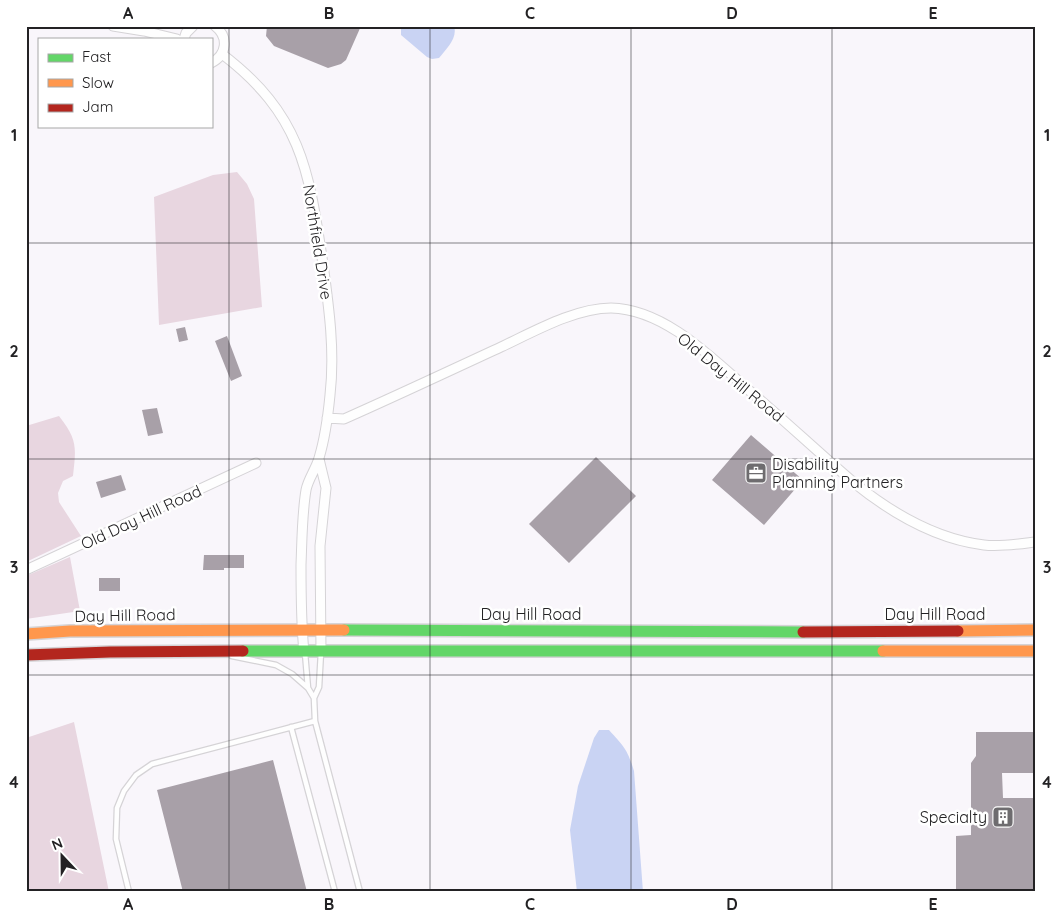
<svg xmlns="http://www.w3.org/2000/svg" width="1061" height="918" font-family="Quicksand,sans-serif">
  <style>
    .green { fill: #e8d6e0 }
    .water { fill: #c9d3f3 }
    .building { fill: #a8a0a8 }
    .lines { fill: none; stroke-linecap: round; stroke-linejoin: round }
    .lane-casing { stroke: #d5d3d6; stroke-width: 7 }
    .street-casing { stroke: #d5d3d6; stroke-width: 11 }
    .fast-casing { stroke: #d5d3d6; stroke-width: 14 }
    .slow-casing { stroke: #d5d3d6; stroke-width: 14 }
    .jam-casing { stroke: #d5d3d6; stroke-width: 14 }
    .lane { stroke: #fefefe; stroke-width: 4.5 }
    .street { stroke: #fefefe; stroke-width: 9 }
    .fast { stroke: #63d668; stroke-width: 11 }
    .slow { stroke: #ff974d; stroke-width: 11 }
    .jam { stroke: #b3261e; stroke-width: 11 }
    .grid { fill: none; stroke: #232224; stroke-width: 1; stroke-opacity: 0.55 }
    .labels { text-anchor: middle; stroke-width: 5; stroke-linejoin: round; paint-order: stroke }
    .street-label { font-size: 16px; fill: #232224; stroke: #fff }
    .poi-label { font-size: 16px; fill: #232224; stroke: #fff; text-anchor: start }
    .neatline { fill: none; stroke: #232224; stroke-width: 2 }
    .grid-label { font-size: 16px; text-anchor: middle; font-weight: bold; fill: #232224 }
  </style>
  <rect width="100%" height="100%" fill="#f9f6fb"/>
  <path class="green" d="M237,172L247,184L254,199L262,307L159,325L154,197L213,175Z
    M59,416C78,440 76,448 73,476L63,481L58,493L59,502L81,536L26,562V426Z
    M70,557L80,611L26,619V576Z
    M74,722L109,892H26V738Z"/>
  <path class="water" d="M401,26H454C458,38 446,49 439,58L432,59L427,57L401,35Z
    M599,730H609C624,747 627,748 634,771L643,892H577L570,830L578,786L594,738Z"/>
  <path class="building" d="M267,26H361L346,60L341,64L328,68L274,46L266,36Z
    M185,327L188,340L179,342L176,329Z
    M227,336L242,376L231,381L215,341Z
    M157,408L163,433L148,436L142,410Z
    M751,435L803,480L764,525L712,480Z
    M596,457L636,496L569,563L529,524Z
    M121,475L126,490L101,498L96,482Z
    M204,555H244V568H224V570H203Z
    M99,578H120V591H99Z
    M976,732H1035V773H1002L1003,798H1035V892H956V836L971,835V763L976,756Z
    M273,760L307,892H183L157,790Z"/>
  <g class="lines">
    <g class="lane-casing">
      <path id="lane" d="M305,653L308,688L314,698L319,687L321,652
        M232,656L276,665L292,674L308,688
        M314,698L315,721L360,892
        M291,727L335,892
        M129,892L116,839L117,808L124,791L136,775L152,764L315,721"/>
    </g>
    <g class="street-casing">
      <path id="street" d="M113,26L144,31L177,39
        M184,39L186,33L193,26
        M222,54C302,115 309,171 323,264C329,308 335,351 330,395C328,416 325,438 319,458C316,469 308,479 306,490C302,514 302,540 301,565C301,594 301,623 304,652
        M211,63C227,55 229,37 215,26
        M327,418L344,419C396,396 449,371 501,347C533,332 575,308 611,308C665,309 713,359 751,392C785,421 818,452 853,482C890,512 935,539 984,545C1000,547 1019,544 1035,542
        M319,459L326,488L320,546L321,652
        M26,570L256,463"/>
    </g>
    <g class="fast-casing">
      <path id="fast" d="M344,630L803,632
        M243,651H883"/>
    </g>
    <g class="slow-casing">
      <path id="slow" d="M958,631L1035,630
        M26,634L70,631L344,630
        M883,651H1035"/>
    </g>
    <g class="jam-casing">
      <path id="jam" d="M803,632L958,631
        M26,655L110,652L243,651"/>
    </g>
    <use href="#lane" class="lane"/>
    <use href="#street" class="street"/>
    <use href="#fast" class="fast"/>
    <use href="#slow" class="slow"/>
    <use href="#jam" class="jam"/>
  </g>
  <path class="grid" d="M229,26V892M430,26V892M631,26V892M832,26V892M26,243H1035M26,459H1035M26,675H1035"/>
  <defs>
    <g id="office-square" transform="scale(1.125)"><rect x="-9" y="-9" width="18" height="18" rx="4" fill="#6e6c6f" stroke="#fff"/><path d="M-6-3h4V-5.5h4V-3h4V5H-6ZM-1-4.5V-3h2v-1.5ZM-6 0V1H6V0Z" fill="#fff"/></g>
    <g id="building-square" transform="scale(1.125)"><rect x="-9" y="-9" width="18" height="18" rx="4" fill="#6e6c6f" stroke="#fff"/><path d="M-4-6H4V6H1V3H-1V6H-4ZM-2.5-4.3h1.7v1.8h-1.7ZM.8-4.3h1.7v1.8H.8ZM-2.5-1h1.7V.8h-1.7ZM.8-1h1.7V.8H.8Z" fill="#fff"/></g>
  </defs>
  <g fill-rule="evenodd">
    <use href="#office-square" x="756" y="473"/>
    <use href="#building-square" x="1003" y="817"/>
  </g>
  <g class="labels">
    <g class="street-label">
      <text transform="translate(318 242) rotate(81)" y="6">Northfield Drive</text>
      <text transform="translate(731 377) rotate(39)" y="6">Old Day Hill Road</text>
      <text transform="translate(141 517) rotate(-25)" y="6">Old Day Hill Road</text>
      <text x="531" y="620">Day Hill Road</text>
      <text x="935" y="620">Day Hill Road</text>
      <text transform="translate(125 615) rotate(-1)" y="6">Day Hill Road</text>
    </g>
    <g class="poi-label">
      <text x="772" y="470">Disability<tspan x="772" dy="18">Planning Partners</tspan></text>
      <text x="987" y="823" text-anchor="end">Specialty</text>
    </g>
  </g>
  <rect width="1061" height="918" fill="none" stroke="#ffffff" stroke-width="55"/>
  <rect x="38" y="38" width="175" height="90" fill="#ffffff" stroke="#a7a7a7"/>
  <rect x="48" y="54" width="25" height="8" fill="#63d668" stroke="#a7a7a7"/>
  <text x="82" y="62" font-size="15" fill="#232224">Fast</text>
  <rect x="48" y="79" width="25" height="8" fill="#ff974d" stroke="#a7a7a7"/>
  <text x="82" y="88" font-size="15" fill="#232224">Slow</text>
  <rect x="48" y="104" width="25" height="8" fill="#b3261e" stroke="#a7a7a7"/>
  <text x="82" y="112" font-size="15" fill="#232224">Jam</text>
  <g transform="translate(62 856) rotate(338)" stroke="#ffffff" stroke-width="4" paint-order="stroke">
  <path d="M0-4L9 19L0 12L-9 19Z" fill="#232224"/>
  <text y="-8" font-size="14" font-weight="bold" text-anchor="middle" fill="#232224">N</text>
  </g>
  <rect x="28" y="28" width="1006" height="862" class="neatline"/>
  <g class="grid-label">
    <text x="128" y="19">A</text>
    <text x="329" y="19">B</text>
    <text x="530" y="19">C</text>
    <text x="732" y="19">D</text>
    <text x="933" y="19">E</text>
    <text x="14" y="141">1</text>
    <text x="1047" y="141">1</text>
    <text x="14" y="357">2</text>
    <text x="1047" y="357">2</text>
    <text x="14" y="573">3</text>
    <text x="1047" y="573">3</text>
    <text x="14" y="788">4</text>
    <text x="1047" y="788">4</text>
    <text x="128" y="910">A</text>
    <text x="329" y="910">B</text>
    <text x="530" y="910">C</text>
    <text x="732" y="910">D</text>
    <text x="933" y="910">E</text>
  </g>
</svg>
